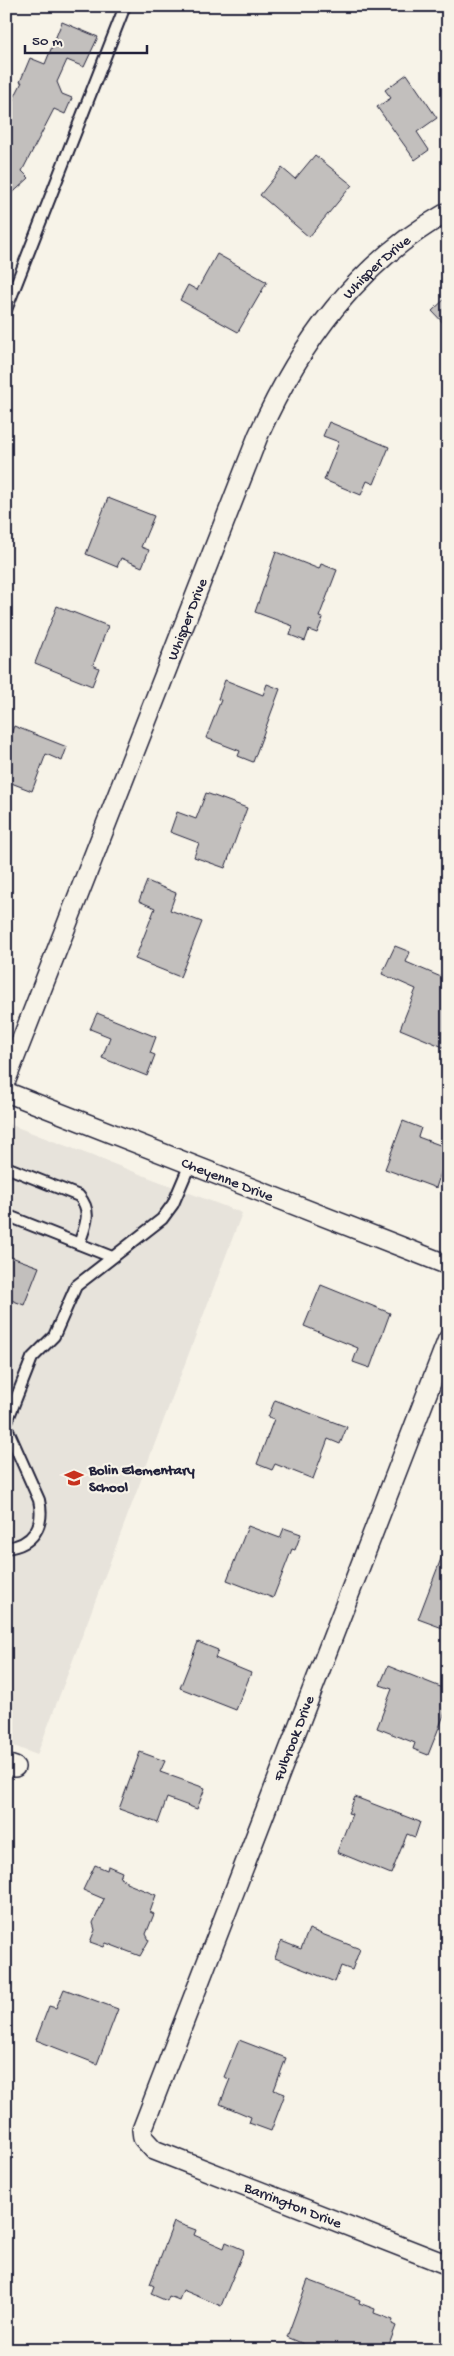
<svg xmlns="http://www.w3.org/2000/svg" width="454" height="2356" font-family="'Gochi Hand',sans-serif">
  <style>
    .built { fill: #e7e3db }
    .building { fill: #c2bfbd; stroke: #22223b }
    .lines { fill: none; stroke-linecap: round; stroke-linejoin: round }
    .service-casing { stroke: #22223b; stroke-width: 14 }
    .minor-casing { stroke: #22223b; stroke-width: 22 }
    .service { stroke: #f7f3e8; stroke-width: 10 }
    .minor { stroke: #f7f3e8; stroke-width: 19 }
    .labels { text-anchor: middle; stroke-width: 4.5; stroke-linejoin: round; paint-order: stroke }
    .street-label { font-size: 15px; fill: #22223b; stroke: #f7f3e8 }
    .poi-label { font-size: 15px; font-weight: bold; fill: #22223b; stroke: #f7f3e8; text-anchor: start }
  </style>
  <rect width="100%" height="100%" fill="#f7f3e8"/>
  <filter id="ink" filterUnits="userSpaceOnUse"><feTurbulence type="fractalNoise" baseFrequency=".02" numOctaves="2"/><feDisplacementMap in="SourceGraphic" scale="10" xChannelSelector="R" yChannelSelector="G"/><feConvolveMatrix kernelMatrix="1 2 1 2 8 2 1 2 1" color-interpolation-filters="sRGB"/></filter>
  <g filter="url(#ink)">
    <path class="built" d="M6,1123L242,1213L37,1755L6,1743Z"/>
    <path class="building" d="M62,22L98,37L84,67L67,60L57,82L62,94L72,98L65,114L54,109L22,171L29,178L6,199V114L22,82H20L30,58L45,64Z
      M407,74L437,118L417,132L429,150L415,160L377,107L391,98L385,90Z
      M315,155L352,185L309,237L260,195L282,168L295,179Z
      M217,254L267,282L238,332L180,300L188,285L197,290Z
      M448,296V328L432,311Z
      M329,422L389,447L374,484L367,481L361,495L324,480L339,442L323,436Z
      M108,498L154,516L141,547L149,550L142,567L121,558L117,567L86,554Z
      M276,552L319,569L321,564L337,570L319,617L323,618L317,633L309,630L305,641L290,635L293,626L255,612Z
      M57,606L108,626L93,665L99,668L92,686L35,663Z
      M225,680L263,695L267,684L280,689L253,762L238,756L240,751L206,738L221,700L218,699Z
      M14,726L67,747L62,761L46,754L32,791L6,781V746Z
      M206,793L247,808L225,868L194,857L199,843L170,832L177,812L196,819Z
      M147,881L176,893L170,910L202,922L180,977L135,959L155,908L139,901Z
      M395,946L410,952L406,962L448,980V1049L400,1029L416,989L382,974Z
      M97,1013L156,1037L150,1053L155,1055L147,1076L102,1058L110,1037L90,1029Z
      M403,1121L421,1128L418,1137L448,1148V1168L443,1166L436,1188L385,1169Z
      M6,1255L39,1267L24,1305L6,1298Z
      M321,1285L390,1313L370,1368L353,1362L358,1348L304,1326Z
      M275,1400L347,1427L340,1444L328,1439L313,1479L275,1464L272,1470L257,1464L274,1419L268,1417Z
      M248,1526L280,1538L284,1528L301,1534L295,1550L292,1549L273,1598L227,1580Z
      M447,1543H448V1630L418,1619Z
      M198,1642L218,1650L215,1658L251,1673L236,1710L180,1688Z
      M388,1666L448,1690V1705L428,1755L413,1749L415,1743L377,1728L392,1689L380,1685Z
      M140,1752L165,1761L160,1772L205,1788L197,1809L167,1798L158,1823L119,1809Z
      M355,1797L420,1822L415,1837L407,1834L391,1874L337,1852L352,1814L348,1813Z
      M95,1865L107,1870L108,1866L122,1872L120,1878L126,1881V1883L156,1895L150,1912L154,1914L146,1934L149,1940L140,1956L106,1943L104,1947L90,1942L95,1930L93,1923L104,1899L83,1890Z
      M309,1929L360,1949L352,1970L341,1966L335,1982L275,1958L281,1941L301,1949Z
      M64,1989L118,2009L97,2064L36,2040L49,2006L56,2008Z
      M239,2040L286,2058L274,2090L285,2094L271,2131L249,2123L251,2117L220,2104L230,2079L224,2077Z
      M174,2222L196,2230L194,2235L224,2248L226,2242L244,2250L221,2306L183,2290L179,2300L169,2296L167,2301L151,2294L154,2286L150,2284Z
      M308,2280L360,2300L359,2303L375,2309L374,2313L393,2320L392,2324L396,2326L387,2350H334L323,2345L321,2350H318L287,2337Z"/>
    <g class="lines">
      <g class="service-casing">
        <path id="service" d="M6,310L125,6
          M6,1167L79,1196C93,1212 85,1226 79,1244
          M6,1215L112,1257
          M6,1424L32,1358L54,1336L76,1286L162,1219L173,1204L190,1164
          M6,1426L39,1500C45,1526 33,1545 6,1548"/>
      </g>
      <g class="minor-casing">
        <g id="minor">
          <path id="s1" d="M6,1080L258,436C300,343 357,263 448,212"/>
          <path id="s2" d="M6,1092L448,1265"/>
          <path id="s3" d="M448,1339L142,2130L143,2138L154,2150L448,2265"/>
          <path d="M6,1764L15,1767"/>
        </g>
      </g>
      <use href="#service" class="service"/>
      <use href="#minor" class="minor"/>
    </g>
  </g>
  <defs>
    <g id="school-bare" transform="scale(1.5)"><path d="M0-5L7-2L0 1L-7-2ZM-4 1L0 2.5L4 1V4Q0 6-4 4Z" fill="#c8321e" stroke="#f7f3e8" stroke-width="2.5" paint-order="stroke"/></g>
  </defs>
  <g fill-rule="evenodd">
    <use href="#school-bare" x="74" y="1478"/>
  </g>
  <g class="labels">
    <g class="street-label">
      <text dy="5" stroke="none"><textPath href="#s1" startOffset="900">Whisper Drive</textPath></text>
      <text dy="5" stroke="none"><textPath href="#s1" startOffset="495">Whisper Drive</textPath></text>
      <text dy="5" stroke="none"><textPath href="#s2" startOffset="238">Cheyenne Drive</textPath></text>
      <text transform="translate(293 1738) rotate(-69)" y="5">Fulbrook Drive</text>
      <text dy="5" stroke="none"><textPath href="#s3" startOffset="1022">Barrington Drive</textPath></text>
    </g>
    <g class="poi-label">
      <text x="89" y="1474">Bolin Elementary<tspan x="89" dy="17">School</tspan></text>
    </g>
  </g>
  <rect width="454" height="2356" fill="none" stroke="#f7f3e8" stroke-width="25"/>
  <rect x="12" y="12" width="429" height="2331" fill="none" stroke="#22223b" stroke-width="2" filter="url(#ink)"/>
  <path d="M25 45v8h122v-8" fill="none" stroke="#22223b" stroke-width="2.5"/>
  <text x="32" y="45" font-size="15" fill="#22223b" stroke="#f7f3e8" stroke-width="4" paint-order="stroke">50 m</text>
</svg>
